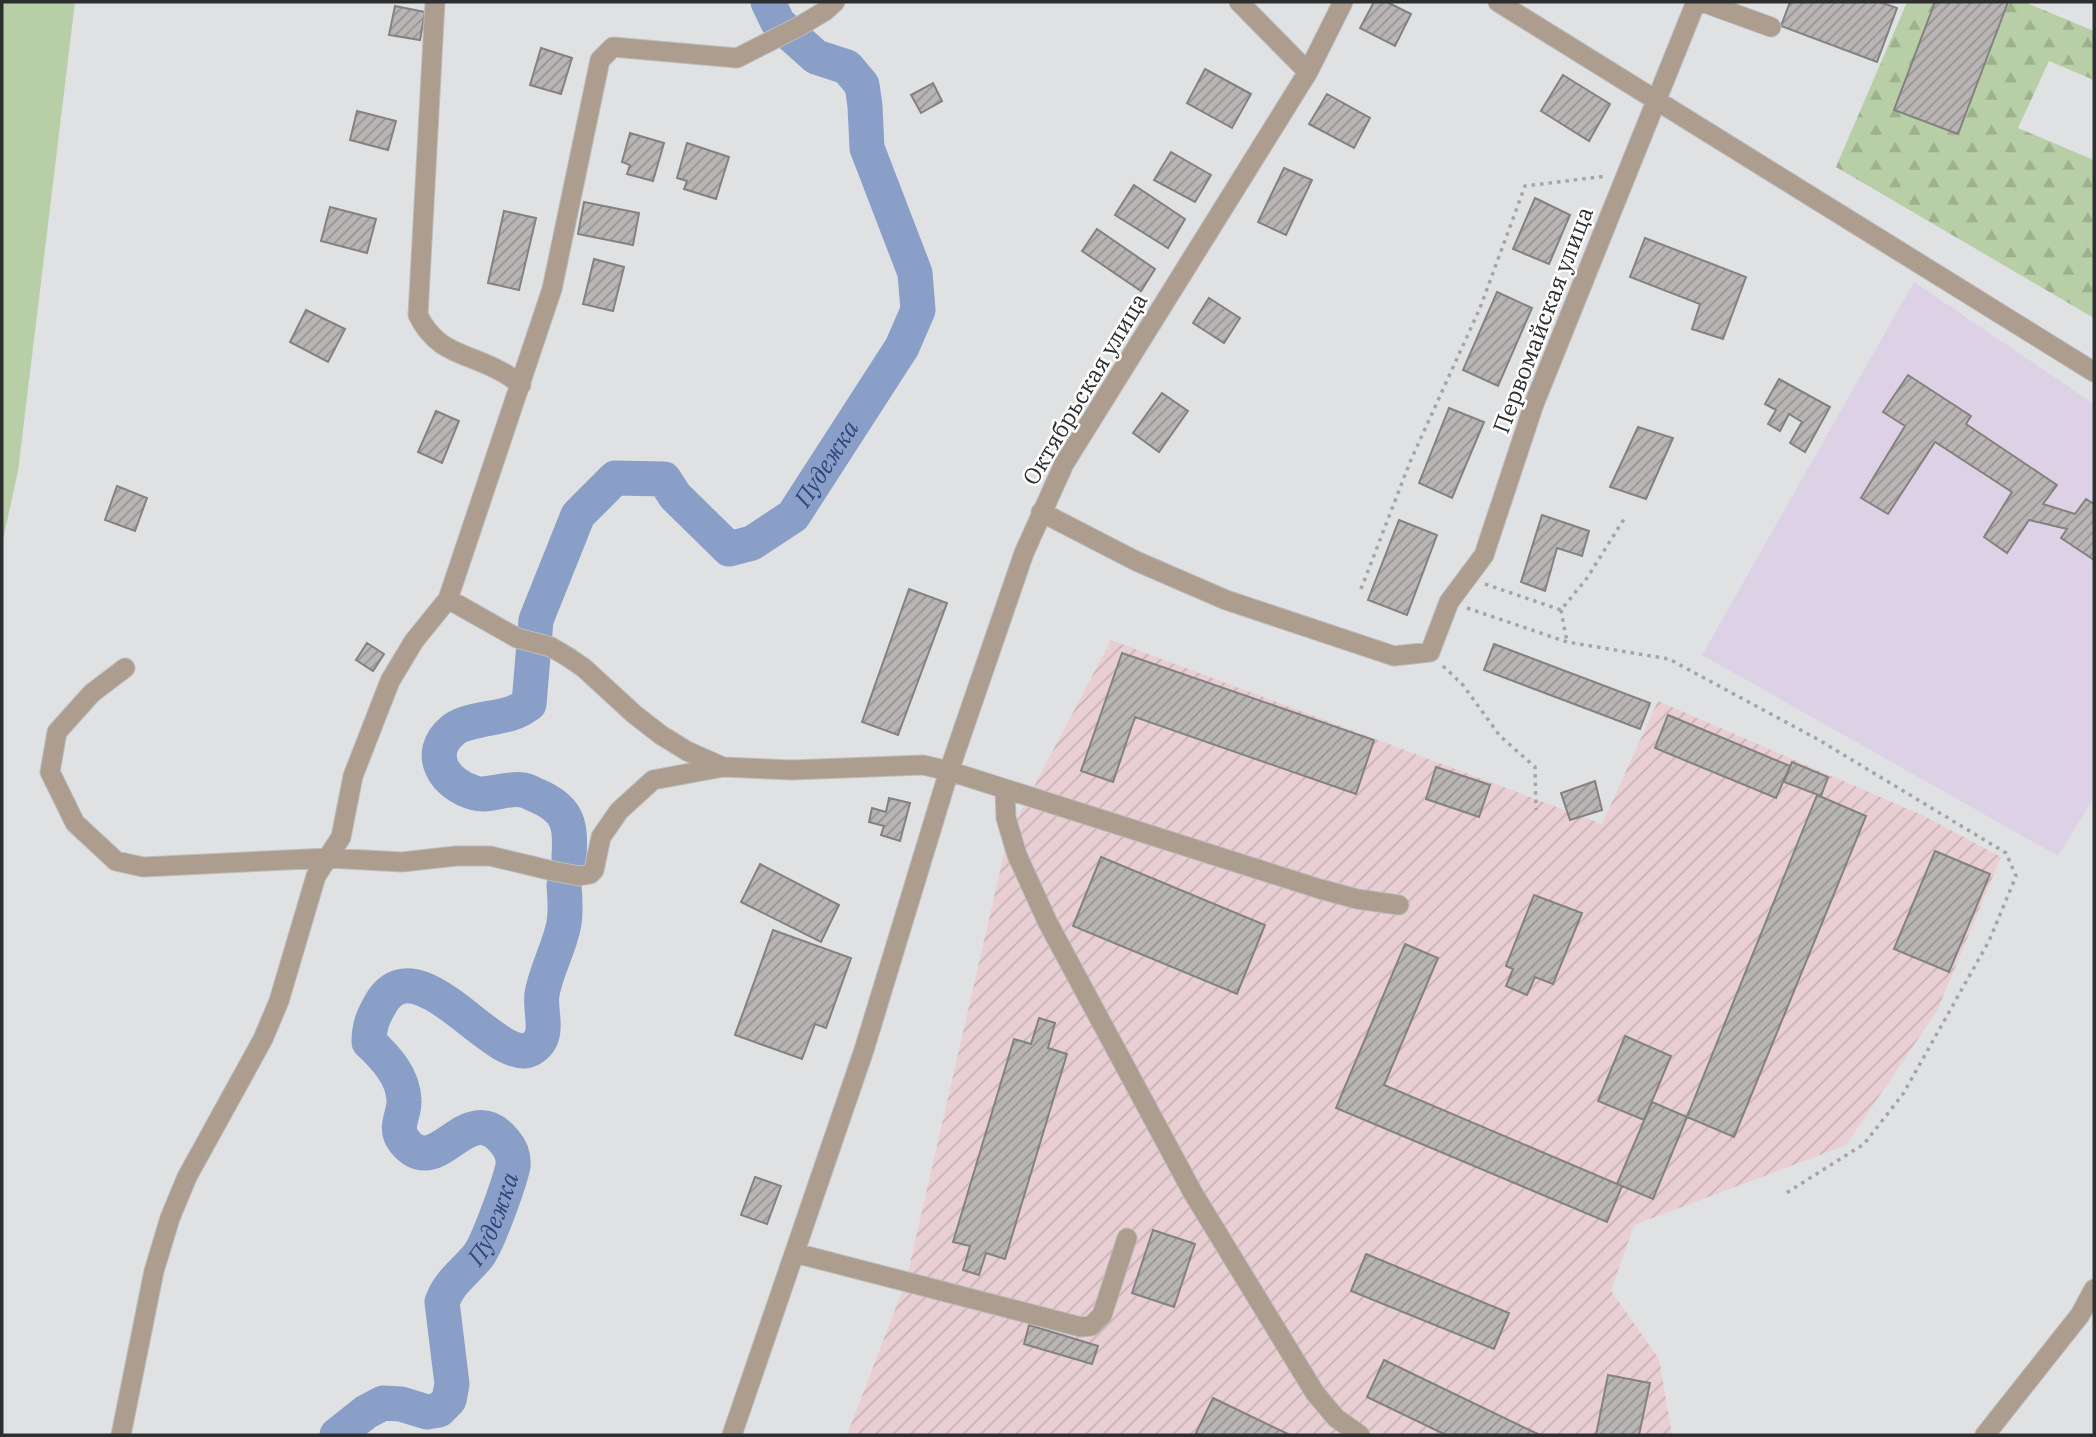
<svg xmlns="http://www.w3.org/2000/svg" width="2096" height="1437" font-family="'IBM Plex Serif',serif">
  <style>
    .industrial { fill: url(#industrial-furrows) }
    .education { fill: #ddd2e5 }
    .grass { fill: #b7cea6 }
    .forest { fill: url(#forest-firs) }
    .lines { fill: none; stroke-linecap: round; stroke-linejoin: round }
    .river { stroke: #8a9fc8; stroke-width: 35 }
    .building { fill: url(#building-hatch); stroke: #848280; stroke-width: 2 }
    .minor-casing { stroke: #bbbdbf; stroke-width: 21 }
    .path { stroke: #a3a5a6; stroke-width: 3.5; stroke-dasharray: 3.5 5; stroke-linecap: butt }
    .minor { stroke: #ad9d8e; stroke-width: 19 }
    .labels { text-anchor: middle; stroke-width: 5; stroke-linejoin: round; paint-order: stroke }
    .street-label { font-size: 23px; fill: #2d2e2f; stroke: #fff }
    .water-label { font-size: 24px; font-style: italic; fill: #2e477c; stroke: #fff }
  </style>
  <defs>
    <pattern id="industrial-furrows" width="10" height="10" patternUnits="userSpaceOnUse" patternTransform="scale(1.75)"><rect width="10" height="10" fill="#e9cfd4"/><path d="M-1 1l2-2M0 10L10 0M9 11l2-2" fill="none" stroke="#c8b2b6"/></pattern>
    <pattern id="forest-firs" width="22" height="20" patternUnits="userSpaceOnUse" patternTransform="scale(1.75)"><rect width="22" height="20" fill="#b7cea6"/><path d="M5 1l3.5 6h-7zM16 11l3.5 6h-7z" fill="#9eb18f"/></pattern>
    <pattern id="building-hatch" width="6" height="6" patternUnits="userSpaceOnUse" patternTransform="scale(1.75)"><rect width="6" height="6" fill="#b8b5b4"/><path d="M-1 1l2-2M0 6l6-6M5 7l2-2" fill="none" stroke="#969493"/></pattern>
  </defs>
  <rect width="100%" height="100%" fill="#dfe1e3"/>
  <path class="industrial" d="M1111,640L1602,824L1658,701L1924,816L2001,857L1937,1011L1846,1145L1634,1225L1611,1291L1659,1359L1672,1435H847L906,1281L1008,836Z"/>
  <path class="education" d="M1914,282L2094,404V797L2058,856L1702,655Z"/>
  <path class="grass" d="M2,2H75L18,471L2,544Z"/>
  <path class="forest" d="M1907,2H2024L2094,31V80L2049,61L2018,128L2094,160V318L1836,167Z"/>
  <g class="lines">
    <g class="river">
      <path id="s1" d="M569,857C571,825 569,810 538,796C533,794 528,791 523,790C507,787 489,797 475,793C445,785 424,754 453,730C466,719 499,719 515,712C520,710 525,707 529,704L536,620L578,515L615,478L664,479L675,496L729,549L752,543L793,516L902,347L918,310L915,273L867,148L865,106L862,85L847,67L816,57L778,23L768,2"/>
      <path id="s2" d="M337,1435L366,1412L383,1403L401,1404L427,1412L439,1410L449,1400L452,1384L442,1302C449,1282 465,1272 478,1256C488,1243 509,1184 513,1166C514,1156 511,1149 505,1142C467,1094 438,1184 404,1141C393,1127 405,1115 404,1100C403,1076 386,1058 369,1042C369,1026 373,1017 381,1003C418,941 497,1068 531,1049C552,1037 539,1012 542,994C546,970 560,947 564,923C566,911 565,897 564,885"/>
    </g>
  </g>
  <path class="building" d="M1374,2H1387L1411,14L1395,46L1360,28Z
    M1790,2H1880L1897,8L1877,62L1781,26Z
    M1935,2H2008L1958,134L1894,110Z
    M395,6L425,12L420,40L389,35Z
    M541,48L572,58L561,94L530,85Z
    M1205,69L1251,94L1232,128L1187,103Z
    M1563,75L1610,104L1589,141L1541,111Z
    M933,83L942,101L921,113L911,95Z
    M1327,94L1370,118L1354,148L1309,124Z
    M357,111L396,121L388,150L350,140Z
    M630,133L664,143L653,181L627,174L630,165L622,162Z
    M687,143L729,157L716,199L684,189L687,181L677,178Z
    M1171,152L1211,175L1195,202L1154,180Z
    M1284,168L1312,180L1286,235L1258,222Z
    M1134,185L1185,219L1168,248L1115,215Z
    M1535,198L1570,215L1549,264L1513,249Z
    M584,202L639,213L633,245L578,234Z
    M330,207L376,219L367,253L321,241Z
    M504,211L536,218L519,290L488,283Z
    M1097,229L1155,269L1141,291L1082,251Z
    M1645,238L1746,277L1723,339L1692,329L1700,304L1630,277Z
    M594,259L624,267L613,311L583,304Z
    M1497,292L1532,308L1498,386L1463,370Z
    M1209,298L1240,318L1224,343L1193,323Z
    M306,310L345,329L328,362L290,342Z
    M1908,375L1971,416L1966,424L2057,485L2043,504L2075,514L2086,499L2094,504V560L2061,538L2067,529L2029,520L2007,553L1984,537L2012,492L1935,442L1888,514L1861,498L1905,426L1883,412Z
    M1779,379L1830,407L1805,452L1790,443L1802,422L1789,414L1780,431L1768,424L1776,410L1765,404Z
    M1162,393L1188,411L1159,452L1133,433Z
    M1449,408L1484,422L1452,498L1419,483Z
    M436,411L459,421L442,463L418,452Z
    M1638,427L1673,438L1646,499L1610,487Z
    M117,486L147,498L135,531L105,520Z
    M1542,515L1589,531L1582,556L1557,548L1545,591L1521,582Z
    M1399,520L1437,535L1407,615L1368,600Z
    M909,589L947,603L898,735L862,722Z
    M367,643L384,654L373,671L356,660Z
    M1494,644L1650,703L1640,729L1484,670Z
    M1122,653L1374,740L1356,794L1135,717L1113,782L1081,771Z
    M1668,715L1790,766L1776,798L1655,748Z
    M1792,762L1828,777L1821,796L1784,782Z
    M1436,767L1490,785L1479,817L1426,799Z
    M1595,781L1602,810L1570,820L1561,793Z
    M1817,795L1866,816L1734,1137L1687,1117Z
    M889,798L910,803L900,841L881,835L884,826L869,822L872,808L886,812Z
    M1935,851L1990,874L1949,972L1894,949Z
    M1101,857L1265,925L1237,994L1073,926Z
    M760,864L839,905L821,942L741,902Z
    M1534,895L1582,913L1553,984L1535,977L1527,995L1506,986L1513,969L1506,966Z
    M773,930L851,958L826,1028L815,1024L802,1059L735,1035Z
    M1405,944L1438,958L1384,1085L1622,1186L1607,1222L1336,1108Z
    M1039,1018L1055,1023L1048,1048L1067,1054L1005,1259L986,1253L979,1275L963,1270L970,1246L953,1242L1014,1039L1031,1044Z
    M1625,1036L1671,1056L1644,1120L1598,1101Z
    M1652,1102L1687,1117L1653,1199L1617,1184Z
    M755,1177L781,1186L767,1224L741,1215Z
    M1153,1230L1195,1244L1174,1307L1132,1293Z
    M1366,1254L1509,1313L1494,1349L1351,1291Z
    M1029,1325L1098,1346L1092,1364L1024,1344Z
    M1384,1360L1540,1435H1446L1367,1397Z
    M1608,1375L1650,1383L1639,1435H1596Z
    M1213,1398L1290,1435H1201L1196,1433Z"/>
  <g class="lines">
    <g class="minor-casing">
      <path id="minor" d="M435,2L418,315C438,356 468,352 502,372C509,375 515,381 521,385
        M835,2L825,11L800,26L737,58L613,47L600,60L552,289L448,599L517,638L551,647L568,657L584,668L634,714L661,735L687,751L723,767L792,770L923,765L949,771L1320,889L1357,899L1399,905
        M1239,2L1308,72
        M1498,2L2094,372
        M1702,2L1771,27
        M1041,512L1136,561L1226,600L1394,656L1430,652L1449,602L1484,555L1534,404L1696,2
        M125,668L92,693L57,732L50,772L75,823L116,861L143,867L328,858L402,862L456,856H490L553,871L579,876L590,874L594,870L601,837L619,811L653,780L723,767
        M1005,789L1006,818L1017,855L1048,923L1193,1193L1315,1393L1336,1418L1360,1435
        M795,1253L1081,1327L1091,1326L1102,1315L1127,1238
        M121,1435L154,1271L170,1218L187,1177L263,1039L279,1001L316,876L341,837L353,776L390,681L414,641L448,599
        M732,1435L864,1050L949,771L1024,553L1064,464L1308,72L1343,2
        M1985,1435L2080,1315L2094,1289"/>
    </g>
    <path class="path" d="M1485,584L1561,610L1587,578L1624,519
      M1361,589L1410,462L1480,308L1525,186L1607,176
      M1467,608L1567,642L1669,659L1819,740L2006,853L2016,876L1989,941L1903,1094L1864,1144L1783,1195
      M1561,610L1567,642
      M1443,666L1463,685L1500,736L1535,767L1536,810"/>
    <use href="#minor" class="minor"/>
  </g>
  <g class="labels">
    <g class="street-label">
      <text transform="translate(1543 320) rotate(-69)" y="8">Первомайская улица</text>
      <text transform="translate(1085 389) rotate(-59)" y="8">Октябрьская улица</text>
    </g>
    <g class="water-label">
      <text dy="8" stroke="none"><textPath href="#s1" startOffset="836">Пудежка</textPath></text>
      <text dy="8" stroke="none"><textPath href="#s2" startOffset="326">Пудежка</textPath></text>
    </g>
  </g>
  <rect width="2096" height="1437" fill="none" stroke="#2d2e2f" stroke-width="7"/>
</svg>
